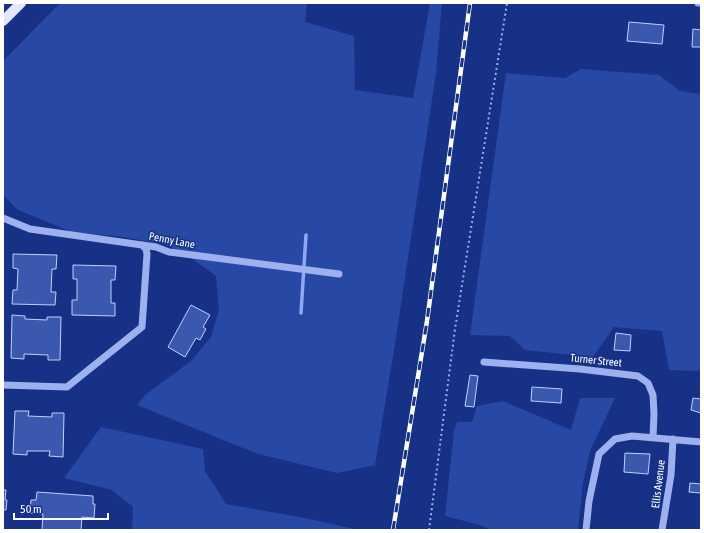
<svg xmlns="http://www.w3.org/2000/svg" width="704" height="533" font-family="'Asap Condensed',sans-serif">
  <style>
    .green { fill: #2848a5 }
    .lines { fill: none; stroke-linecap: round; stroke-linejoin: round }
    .stream { stroke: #8ea8f1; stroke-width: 3.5 }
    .building { fill: #3a58ae; stroke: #c1d0fa }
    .path { stroke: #9cb1ee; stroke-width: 2; stroke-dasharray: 2 3; stroke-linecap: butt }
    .minor { stroke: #9cb1ee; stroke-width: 7 }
    .major { stroke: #e2e8ff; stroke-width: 10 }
    .rail-casing { stroke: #fff; stroke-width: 4.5 }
    .rail { stroke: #163186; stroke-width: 3; stroke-dasharray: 9; stroke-linecap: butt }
    .labels { text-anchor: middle; stroke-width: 3; stroke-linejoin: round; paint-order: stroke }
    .street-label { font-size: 11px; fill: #fff; stroke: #163186 }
  </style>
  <rect width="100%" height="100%" fill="#163186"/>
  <path class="green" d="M60,3H307L305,22L354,36L355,90L413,98L430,3H442L436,73L395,344L375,465L337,473L258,454L137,405L145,395L191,361L211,337L219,310L216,276L187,255L163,244L123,237L72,232L18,210L3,195V61Z
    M581,69L659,75L680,91L701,94V369L698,371L669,370L662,331L614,327L593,357L525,350L510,336L470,335L506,73L565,78Z
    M580,398H615L590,451L583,483L578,530H490L480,525L445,516L454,431L457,422H472L477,406L503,401L571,430Z
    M101,427L203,449L205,471L226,504L305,518L359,530H132L133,507L112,490L64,478Z"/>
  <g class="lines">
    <path class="stream" d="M301,313L306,235"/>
  </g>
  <path class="building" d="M629,22L664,25L662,44L627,41Z
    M693,29L701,30V47H692Z
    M13,254L57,255L56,269H52L51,292H56L55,305L12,304L13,290H17L18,269L13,268Z
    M73,265L116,266L115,280H111V303H115V316L72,315V300H77V279H73Z
    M191,305L210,315L203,327L206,329L200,340L196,338L185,357L168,347Z
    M12,315L25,316V319L47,320V317H61L60,360H48V355L24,354V359L11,358Z
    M616,333L631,335L630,351L614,350Z
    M470,375L478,376L474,407L465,406Z
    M532,387L562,389L561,403L531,401Z
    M693,398L701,399V413L691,410Z
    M15,411H29L28,416L52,417V413H64L63,457L49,456L50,451H27V455L13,454Z
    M625,453L650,454L648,474L624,472Z
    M690,483L701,484V493L689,492Z
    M3,490H6L5,500H7L6,510H3Z
    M37,492L93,496V504H95L94,518L82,517L81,530H42L43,514L30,513L31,500H36Z"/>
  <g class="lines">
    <path class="path" d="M429,530L455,329L507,3"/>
    <path class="minor" d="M698,3H701
      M3,218L30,229L156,247L169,252L185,254L339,274
      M484,362L580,369L638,376L648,383L653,395L654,414L653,437
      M3,385L67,387L142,327L147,254L146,249L142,245
      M586,530L589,501L599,454L615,439L632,436L701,442
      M662,530L671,475L673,439"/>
    <path class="major" d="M3,21L21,3"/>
    <g class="rail-casing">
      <path id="rail" d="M393,530L427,321L470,3"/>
    </g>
    <use href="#rail" class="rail"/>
  </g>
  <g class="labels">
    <g class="street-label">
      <text transform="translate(172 240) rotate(11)" y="4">Penny Lane</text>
      <text transform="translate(596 360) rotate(6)" y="4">Turner Street</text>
      <text transform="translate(658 484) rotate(-83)" y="4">Ellis Avenue</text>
    </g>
  </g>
  <rect width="704" height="533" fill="none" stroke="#ffffff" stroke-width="8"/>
  <path d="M14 513v6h94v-6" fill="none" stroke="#ffffff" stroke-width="2"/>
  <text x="20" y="513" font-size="12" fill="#ffffff" stroke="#163186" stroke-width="3" paint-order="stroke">50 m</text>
</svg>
